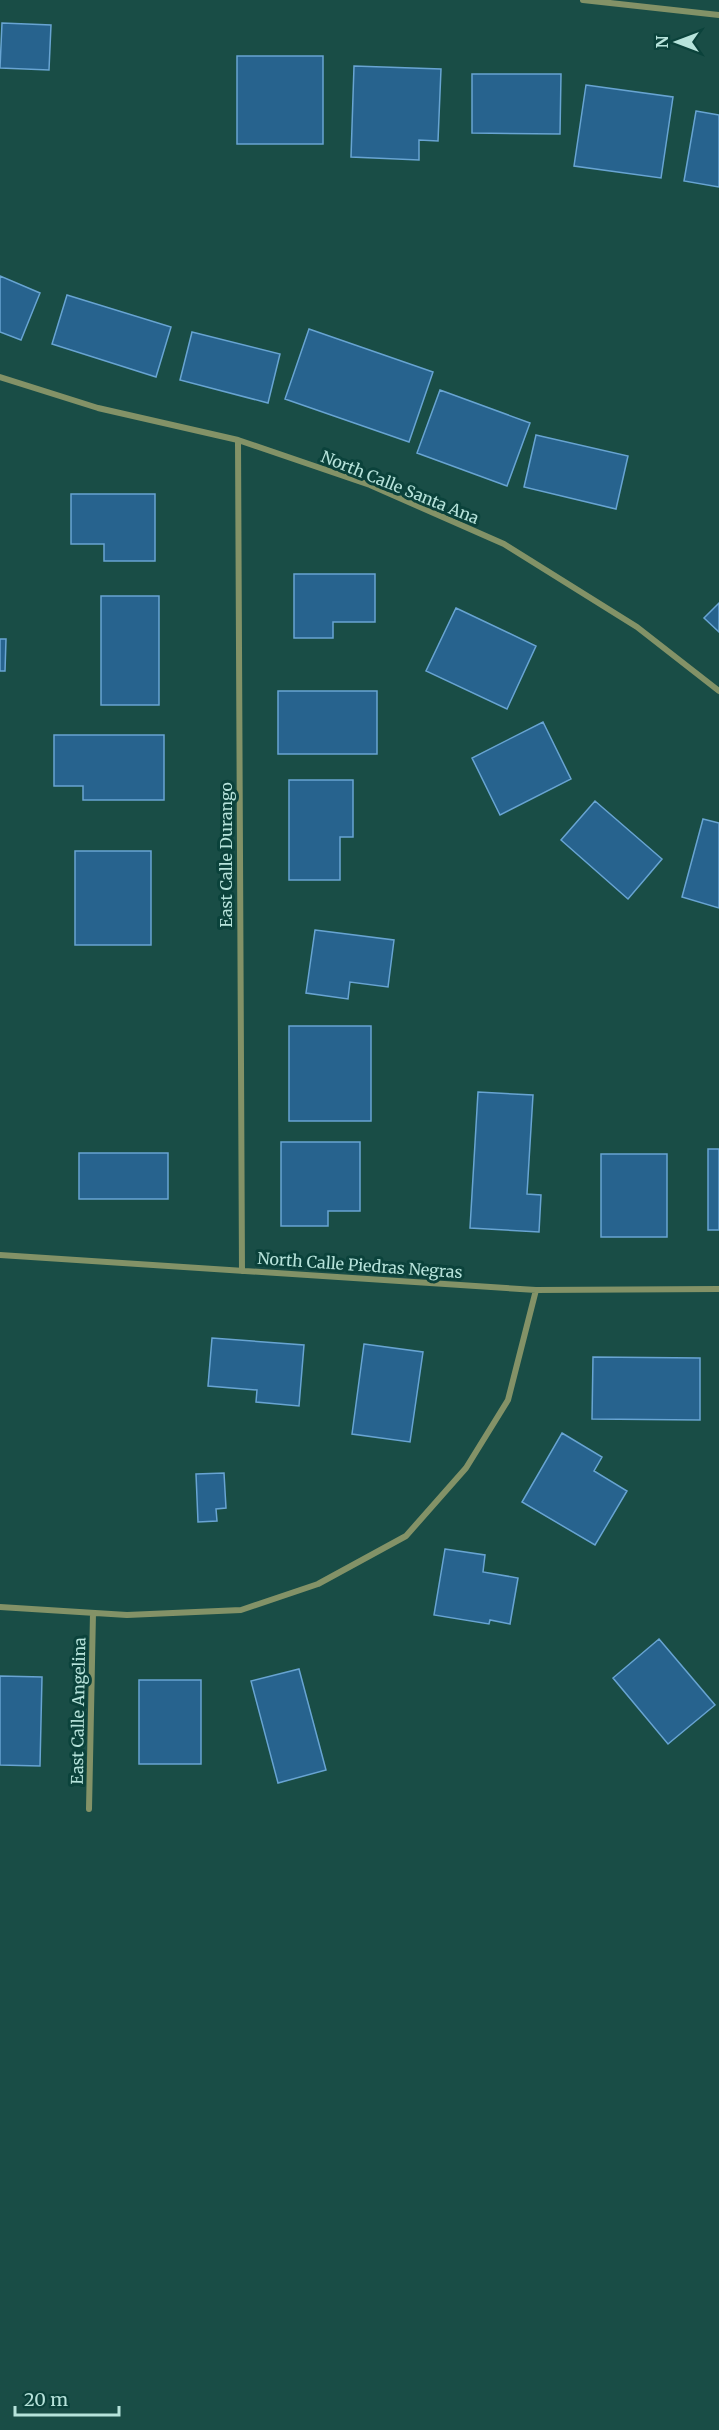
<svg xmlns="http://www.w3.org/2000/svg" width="719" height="2430" font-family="Merriweather,serif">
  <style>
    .building { fill: #27638e; stroke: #68a4d2; stroke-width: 1.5 }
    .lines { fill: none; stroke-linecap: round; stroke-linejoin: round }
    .street { stroke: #839267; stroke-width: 6 }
    .labels { text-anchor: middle; stroke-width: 6; stroke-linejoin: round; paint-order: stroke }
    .street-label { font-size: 16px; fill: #b7e3db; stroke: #0b423b }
  </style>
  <rect width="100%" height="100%" fill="#194d46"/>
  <path class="building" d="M2,23L51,25L49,70L0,68Z
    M237,56H323V144H237Z
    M354,66L441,69L438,141L419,140V160L351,157Z
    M472,74H561L560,134L472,133Z
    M586,85L673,97L661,178L574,166Z
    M696,111L719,115V187L684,181Z
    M0,276L40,293L21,340L0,332Z
    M67,295L171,327L156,377L52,344Z
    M309,329L433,372L409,442L285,399Z
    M192,332L280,354L268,403L180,380Z
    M440,390L530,423L507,486L417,453Z
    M536,435L628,456L616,509L524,487Z
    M71,494H155V561H104V544H71Z
    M294,574H375V622H333V638H294Z
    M101,596H159V705H101Z
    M719,603V632L704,618Z
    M456,608L536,646L507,709L426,671Z
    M0,639H6L5,671H0Z
    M278,691H377V754H278Z
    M543,722L571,779L500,815L472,758Z
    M54,735H164V800H83V786H54Z
    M289,780H353V837H340V880H289Z
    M595,801L662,859L628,899L561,840Z
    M703,819L719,823V908L682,897Z
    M75,851H151V945H75Z
    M315,930L394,940L388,987L350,982L348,999L306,993Z
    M289,1026H371V1121H289Z
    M478,1092L533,1095L527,1194L541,1195L539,1232L470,1228Z
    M281,1142H360V1211H328V1226H281Z
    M708,1149H719V1230H708Z
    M79,1153H168V1199H79Z
    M601,1154H667V1237H601Z
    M212,1338L304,1345L299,1406L256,1402L257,1390L208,1386Z
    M364,1344L423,1352L410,1442L352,1434Z
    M593,1357L700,1358V1420L592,1419Z
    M562,1433L602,1457L594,1471L627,1491L595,1545L522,1502Z
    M224,1473L226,1508L216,1509L217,1521L198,1522L196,1474Z
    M445,1549L485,1555L483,1572L518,1578L510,1624L490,1620L489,1624L434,1615Z
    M659,1639L715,1705L668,1744L613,1678Z
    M299,1669L326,1770L278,1783L251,1681Z
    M0,1676L42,1677L40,1766L0,1765Z
    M139,1680H201V1764H139Z"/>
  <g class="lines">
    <path class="street" d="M583,0L719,15
      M0,377L98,408L238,440L370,485L504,544L637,627L719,691
      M238,440L242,1271
      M0,1255L536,1290L719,1289
      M0,1607L127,1615L241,1610L318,1584L406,1536L466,1468L508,1400L536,1290
      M89,1809L93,1613"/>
  </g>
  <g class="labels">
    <g class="street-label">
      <text transform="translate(400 487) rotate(22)" y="6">North Calle Santa Ana</text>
      <text transform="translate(226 855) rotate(-90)" y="6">East Calle Durango</text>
      <text transform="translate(360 1265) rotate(4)" y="6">North Calle Piedras Negras</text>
      <text transform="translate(78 1711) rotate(-89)" y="6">East Calle Angelina</text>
    </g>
  </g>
  <g transform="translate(677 42) rotate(270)" stroke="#0b423b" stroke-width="4.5" paint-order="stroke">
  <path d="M0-4.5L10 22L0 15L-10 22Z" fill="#b7e3db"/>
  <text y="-9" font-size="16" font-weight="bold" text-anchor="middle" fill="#b7e3db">N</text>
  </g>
  <path d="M15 2406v9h104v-9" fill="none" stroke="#b7e3db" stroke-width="3"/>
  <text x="24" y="2406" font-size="18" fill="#b7e3db" stroke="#0b423b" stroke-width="4.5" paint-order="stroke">20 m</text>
</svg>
